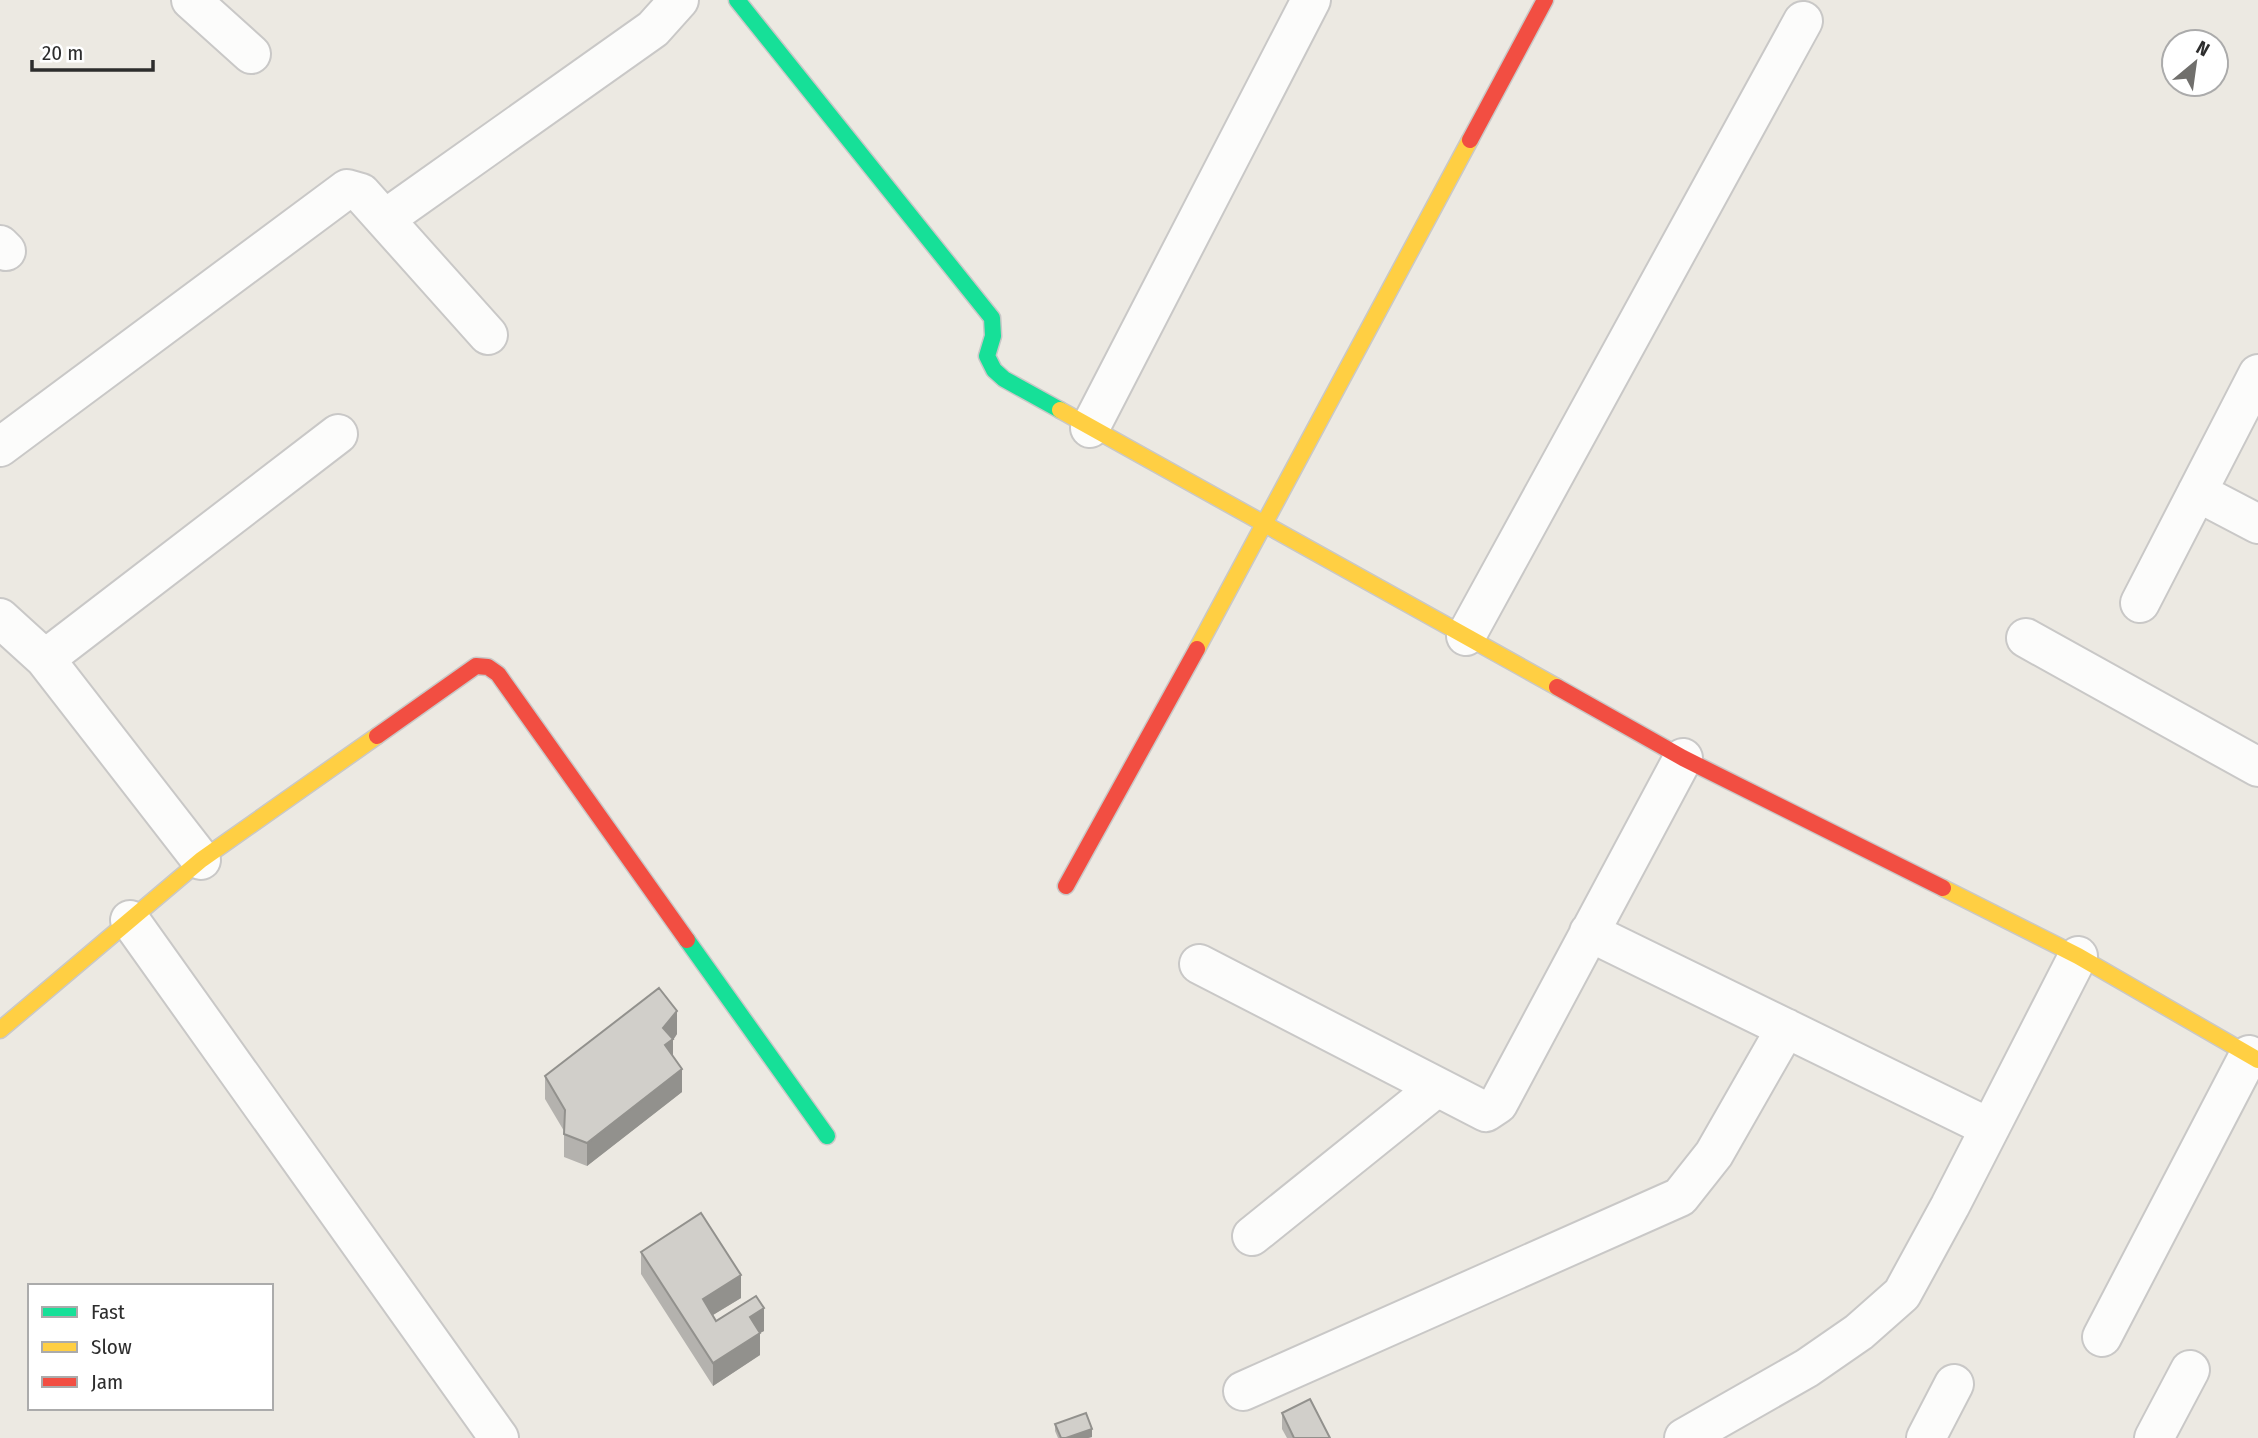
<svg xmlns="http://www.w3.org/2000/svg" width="2258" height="1438" font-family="'Fira Sans Condensed',sans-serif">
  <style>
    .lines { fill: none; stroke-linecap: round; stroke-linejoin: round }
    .street-casing { stroke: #c9c8c7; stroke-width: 42 }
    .fast-casing { stroke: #c9c8c7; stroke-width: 19 }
    .slow-casing { stroke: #c9c8c7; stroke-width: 19 }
    .jam-casing { stroke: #c9c8c7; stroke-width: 19 }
    .street { stroke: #fcfcfb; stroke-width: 38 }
    .fast { stroke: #16e098; stroke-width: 16 }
    .slow { stroke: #ffcf43; stroke-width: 16 }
    .jam { stroke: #f24e42; stroke-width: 16 }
    .wall { fill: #b4b2ae }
    .shaded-wall { fill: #92918d }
    .building { fill: #d1cfca; stroke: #92918d; stroke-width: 2 }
  </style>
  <rect width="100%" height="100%" fill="#ece9e2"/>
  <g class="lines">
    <g class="street-casing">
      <path id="street" d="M191,0L251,54
        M385,219L653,29L679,0
        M0,245L6,251
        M1090,428L1311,0
        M0,447L347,189L361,193L488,335
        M2197,492L2258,524
        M2140,603L2258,374
        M0,618L45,659L201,860
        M1466,636L1803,21
        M2026,638L2258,767
        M45,659L338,434
        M130,920L499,1438
        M1589,932L1990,1128
        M1199,964L1486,1112L1498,1104L1683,758
        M1252,1236L1436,1088
        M2102,1337L2249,1055
        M1243,1391L1680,1197L1714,1154L1786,1028
        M1684,1438L1807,1368L1859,1332L1902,1294L1950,1206L2078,956
        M1926,1438L1954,1384
        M2154,1438L2190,1370"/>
    </g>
    <g class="fast-casing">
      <path id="fast" d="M737,0L992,318L993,336L987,356L994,370L1004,379L1060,410
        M687,940L827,1136"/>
    </g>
    <g class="slow-casing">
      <path id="slow" d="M1060,410L1557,687
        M1197,649L1470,140
        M1943,888L2078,956L2258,1060
        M0,1030L201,860L377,736"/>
    </g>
    <g class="jam-casing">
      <path id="jam" d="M1470,140L1545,0
        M1557,687L1683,758L1943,888
        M377,736L476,666L488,667L498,674L687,940
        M1066,886L1197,649"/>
    </g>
    <use href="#street" class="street"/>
    <use href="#fast" class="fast"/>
    <use href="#slow" class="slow"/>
    <use href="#jam" class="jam"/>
  </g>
  <path class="wall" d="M677,1034L673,1040V1056L682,1092L587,1166L564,1157V1131L545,1099V1076Z
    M641,1252L741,1298L713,1315L716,1321L764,1331L760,1333V1355L713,1386L641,1274Z
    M1282,1413L1330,1438H1287L1282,1429Z
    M1055,1424L1092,1437L1088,1438H1058L1055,1431Z"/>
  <path class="shaded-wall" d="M677,1011V1034L673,1040V1062L665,1068L663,1028Z
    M682,1069V1092L587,1166V1143Z
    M741,1275V1298L703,1321V1299Z
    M764,1308V1331L760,1333V1355L713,1386V1363L750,1317Z
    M1092,1429V1437L1088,1438H1066Z"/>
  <path class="building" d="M659,988L677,1011L663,1028L673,1039L665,1045L682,1069L587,1143L564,1134L565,1110L545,1076Z
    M701,1213L741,1275L703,1299L716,1321L756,1296L764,1308L750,1317L760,1333L713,1363L641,1252Z
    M1310,1399L1330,1438H1294L1282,1413Z
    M1086,1413L1092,1429L1066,1438H1061L1055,1424Z"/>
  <rect x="28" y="1284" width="245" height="126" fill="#ffffff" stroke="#ababab" stroke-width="2"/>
  <rect x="42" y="1307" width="35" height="10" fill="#16e098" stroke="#ababab" stroke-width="2"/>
  <text x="91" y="1319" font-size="21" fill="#2d2d2d">Fast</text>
  <rect x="42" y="1342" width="35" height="10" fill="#ffcf43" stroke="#ababab" stroke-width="2"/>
  <text x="91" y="1354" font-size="21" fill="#2d2d2d">Slow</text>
  <rect x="42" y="1377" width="35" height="10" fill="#f24e42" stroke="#ababab" stroke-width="2"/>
  <text x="91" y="1389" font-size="21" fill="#2d2d2d">Jam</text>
  <g transform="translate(2195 63) rotate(29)"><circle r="33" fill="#ffffff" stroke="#ababab" stroke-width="2"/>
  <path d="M0-5L12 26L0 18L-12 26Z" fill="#706f6c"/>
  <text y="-10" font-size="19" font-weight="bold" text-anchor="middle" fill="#2d2d2d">N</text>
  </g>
  <path d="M32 60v10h121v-10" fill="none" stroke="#2d2d2d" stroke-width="3.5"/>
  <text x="42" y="60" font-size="21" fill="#2d2d2d" stroke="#ffffff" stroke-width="5" paint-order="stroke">20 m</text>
</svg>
